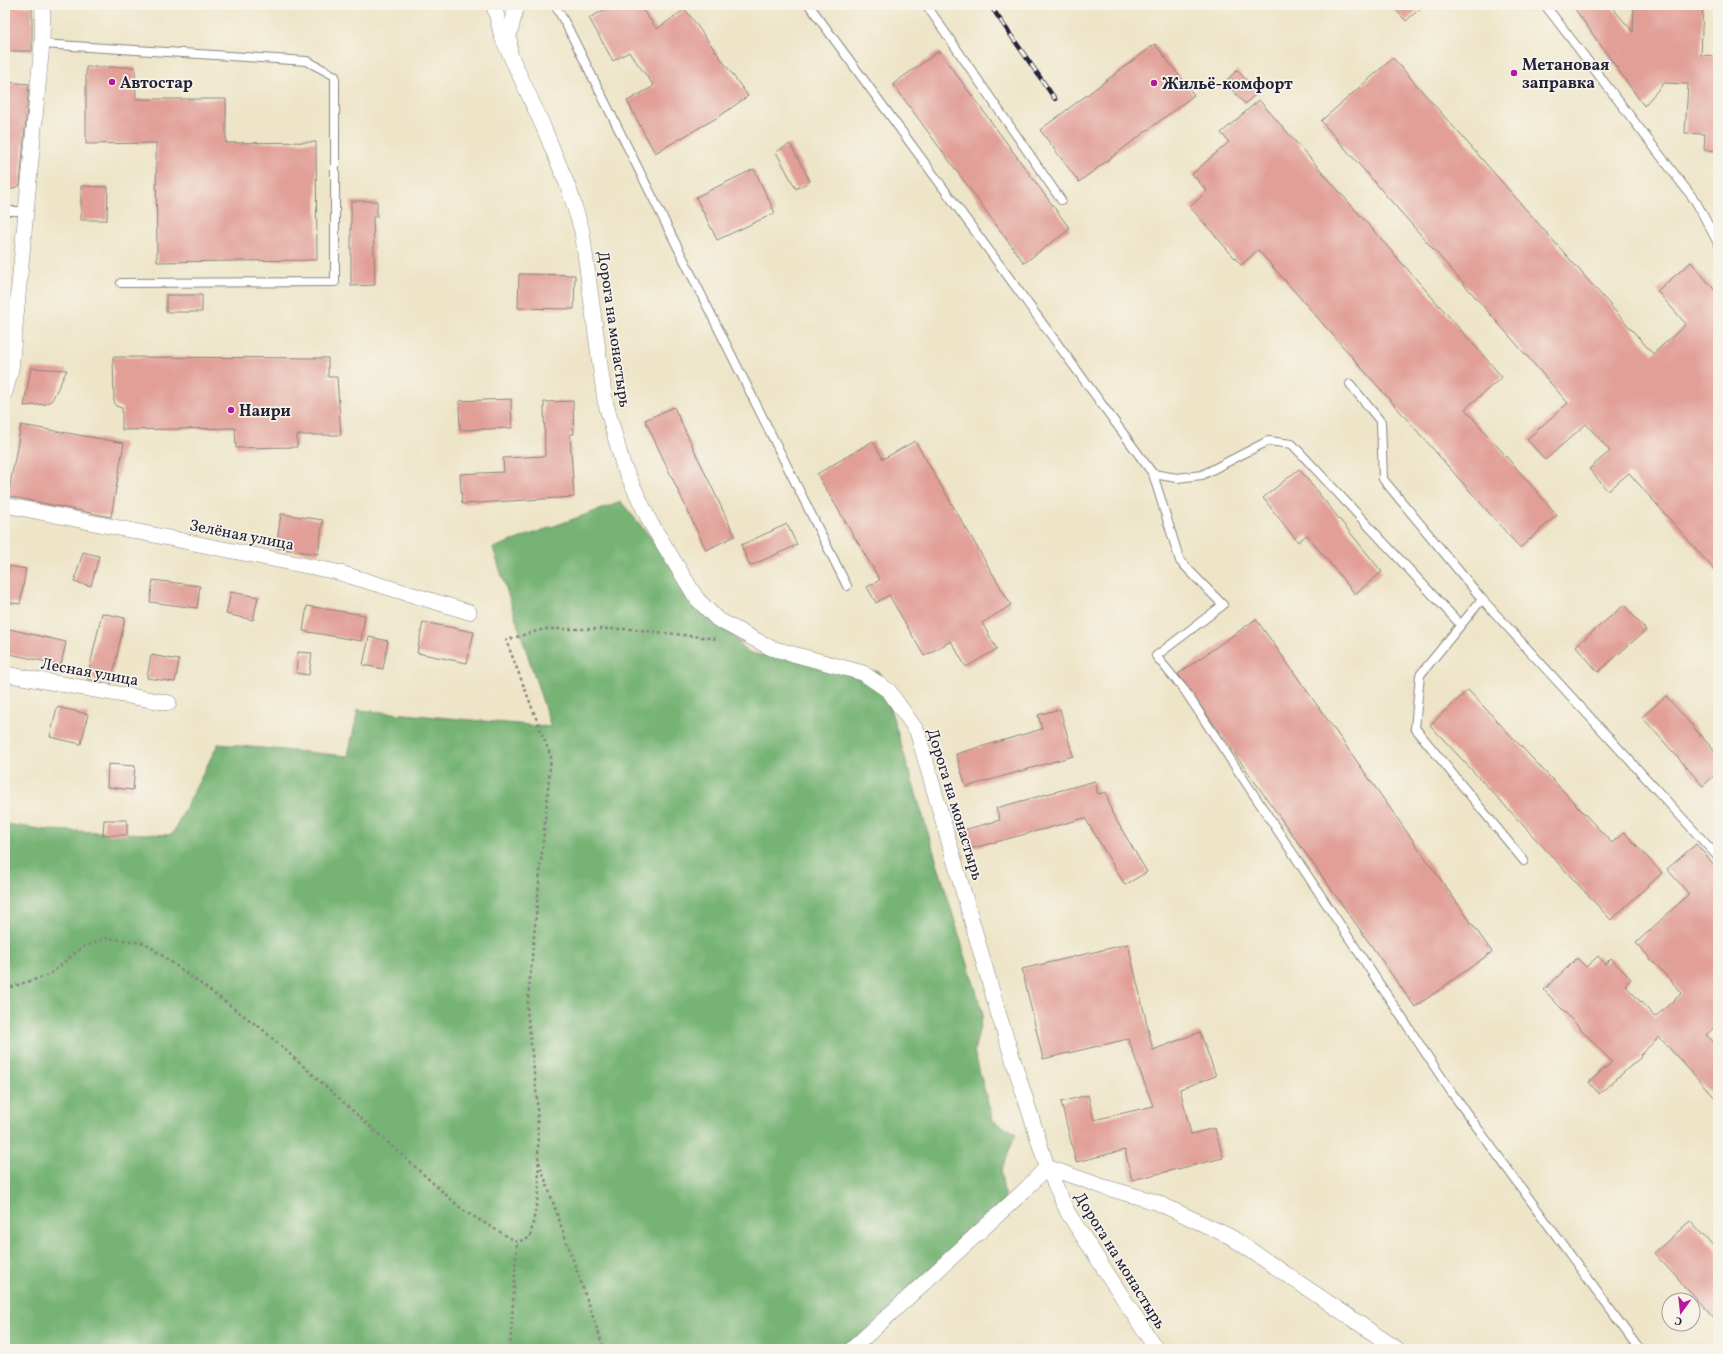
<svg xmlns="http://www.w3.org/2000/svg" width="1723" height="1354" font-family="Vollkorn,serif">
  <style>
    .forest { fill: #76b374; stroke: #4c6a58 }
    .building { fill: #e19f97 }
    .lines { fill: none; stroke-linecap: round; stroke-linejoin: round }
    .lane-casing { stroke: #888482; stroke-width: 10 }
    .street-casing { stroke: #888482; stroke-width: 16 }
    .path { stroke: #888482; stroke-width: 2.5; stroke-dasharray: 3 3; stroke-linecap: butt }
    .lane { stroke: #fff; stroke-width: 8 }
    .street { stroke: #fff; stroke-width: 15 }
    .rail-casing { stroke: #22223b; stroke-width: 4.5 }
    .rail { stroke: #f7f3e8; stroke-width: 3; stroke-dasharray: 9; stroke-linecap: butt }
    .poi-dot { fill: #b5179e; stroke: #f7f3e8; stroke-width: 1.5 }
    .labels { text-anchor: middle; stroke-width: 3.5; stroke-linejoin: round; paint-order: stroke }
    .poi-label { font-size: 16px; font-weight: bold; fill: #22223b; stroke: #f7f3e8; text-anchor: start }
    .street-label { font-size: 16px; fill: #22223b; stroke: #f7f3e8 }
  </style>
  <rect width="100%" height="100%" fill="#f7f3e8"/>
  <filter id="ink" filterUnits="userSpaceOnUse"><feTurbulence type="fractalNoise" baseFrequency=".025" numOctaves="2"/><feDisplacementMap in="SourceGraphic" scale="8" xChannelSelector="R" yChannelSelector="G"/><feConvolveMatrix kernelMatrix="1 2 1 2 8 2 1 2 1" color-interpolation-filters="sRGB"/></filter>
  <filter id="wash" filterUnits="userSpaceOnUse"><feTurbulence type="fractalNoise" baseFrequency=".012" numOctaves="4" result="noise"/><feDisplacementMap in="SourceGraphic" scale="16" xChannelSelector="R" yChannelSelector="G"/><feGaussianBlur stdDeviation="0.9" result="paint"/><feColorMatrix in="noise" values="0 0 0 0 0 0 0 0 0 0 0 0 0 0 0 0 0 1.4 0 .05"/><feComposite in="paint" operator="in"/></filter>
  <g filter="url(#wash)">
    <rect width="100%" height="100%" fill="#eee5c8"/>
    <path class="forest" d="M621,502L748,653L879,672L983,1014L974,1051L993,1121L1016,1133L1001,1172L1005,1201L846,1349H5V824L47,830L172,835L218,744L348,756L358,710L551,727L493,548Z"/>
    <g id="blocks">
      <path class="building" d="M614,5H639L657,29L685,9L748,96L720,116L655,153L627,101L654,86L629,52L613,61L589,18Z
        M1391,5H1424L1406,21Z
        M1572,5H1610L1633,32L1634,5H1703L1701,55L1718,56V151L1704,150L1705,134L1685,133L1688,84L1664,83L1644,106Z
        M32,6V51H5V7Z
        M1155,44L1194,95L1079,182L1040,130Z
        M939,51L1070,229L1024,263L893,84Z
        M1393,58L1653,354L1686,324L1657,291L1691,262L1718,294V574L1629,473L1608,491L1589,469L1610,451L1586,424L1545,460L1527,439L1568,403L1321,121Z
        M86,67H135L136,99H226V143L316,142L317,260L157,262L156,143L86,144Z
        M1237,70L1258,92L1245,104L1225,82Z
        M5,82L29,84L20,185L5,193Z
        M1259,100L1502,377L1465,409L1557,515L1520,548L1258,250L1241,265L1190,207L1207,191L1192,174L1229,142L1221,133Z
        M790,144L810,181L796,189L776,152Z
        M754,169L775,213L717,240L696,197Z
        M81,186L108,187L107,220H81Z
        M351,201H377V217H373L375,285L351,286Z
        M519,274L575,275L574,309L518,308Z
        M166,295H202V312H166Z
        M113,357L328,358V377H337L341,435H297V447L236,448L235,428L122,430V408L116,406L114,401Z
        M31,368L67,370L52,400L46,404L24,406Z
        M511,399L512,428L460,430L459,401Z
        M573,401L574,434H570L574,497L462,504L460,474L504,472L503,458L545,456L544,402Z
        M674,407L735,536L706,550L645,420Z
        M21,425L124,443L111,517L8,496Z
        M873,441L883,459L915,441L1011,605L982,623L997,649L966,667L951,641L924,656L889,595L876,603L867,587L880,580L817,474Z
        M1299,469L1382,572L1355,594L1307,535L1298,542L1263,498Z
        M281,514L323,520L318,554L276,548Z
        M787,524L797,545L750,566L741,545Z
        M83,552L99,556L91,586L74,582Z
        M9,566L26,569L20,604L5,602V588Z
        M153,580L200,586L197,608L150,602Z
        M231,592L258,597L253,620L226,614Z
        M1624,605L1646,630L1598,672L1576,646Z
        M307,606L365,615L361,641L303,631Z
        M102,613L125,618L111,684L87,679Z
        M1256,619L1492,952L1415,1007L1178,674Z
        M423,622L474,632L467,663L417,653Z
        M9,629L66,642L61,665L5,653Z
        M369,637L388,641L383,669L363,665Z
        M298,652L312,653L309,675L296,673Z
        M151,655L179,660L175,682L147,678Z
        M1468,690L1612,843L1624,832L1662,873L1611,920L1430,725Z
        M1666,696L1718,755V772L1703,786L1642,717Z
        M57,707L88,714L81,744L50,737Z
        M1060,709L1073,756L966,787L956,754L1042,729L1038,715Z
        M108,764L135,766L133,790L107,787Z
        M1095,781L1098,794L1106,792L1112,813L1147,872L1125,885L1085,818L966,850L960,831L1000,820L996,808Z
        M104,820H127V835H103Z
        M1696,844L1718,869V1024L1706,1035L1718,1048V1101L1659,1037L1640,1055L1641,1057L1599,1094L1589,1082L1612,1062L1544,990L1577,958L1586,967L1598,956L1605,964L1611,958L1631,979L1625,985L1655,1017L1682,993L1636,943L1689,894L1667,869Z
        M1128,944L1153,1050L1200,1032L1216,1076L1180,1089L1191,1134L1215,1128L1223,1158L1132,1180L1125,1150L1076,1162L1061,1102L1088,1095L1094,1120L1153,1106L1128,1039L1043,1059L1022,969Z
        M1690,1221L1718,1252V1323L1654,1253Z"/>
    </g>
  </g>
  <g filter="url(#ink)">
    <use href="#blocks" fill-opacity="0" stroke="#888482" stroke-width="1"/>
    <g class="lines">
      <g class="lane-casing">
        <path id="lane" d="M555,5L568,28L847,586
          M809,5L1153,474L1180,561L1223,605L1156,656L1185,691L1452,1093L1639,1349
          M933,5L929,9L1061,200
          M1545,5L1696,202L1718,243
          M42,44L307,61L335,76V282L121,283
          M5,211H25
          M1350,384L1381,422L1383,479L1482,599L1718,857
          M1153,474L1177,478L1202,475L1268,441L1292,444L1460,624
          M1482,599L1420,675L1415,728L1524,861"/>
      </g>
      <g class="street-casing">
        <path id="street" d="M494,5L502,37L543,126L569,189L582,231L605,401L623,465L650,522L697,599L717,619L771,648L863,673L889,691L917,731L998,1012L1047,1167L1068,1213L1156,1349
          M510,48L509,36L517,5
          M5,392L11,369L42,44L43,5
          M5,505L337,572L469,612
          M5,674L169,703
          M1047,1167L1104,1187L1156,1202L1231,1237L1397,1349
          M852,1349L1026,1189L1047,1167"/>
      </g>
      <path class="path" d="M5,989L49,975L81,948L106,938L145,943L262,1029L464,1211L517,1242L530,1238L539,1192L537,1098L527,1010L551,757L506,640L544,629H631L718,639
        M539,1162L604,1349
        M510,1349L517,1242"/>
      <use href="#lane" class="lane"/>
      <use href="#street" class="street"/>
      <g class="rail-casing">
        <path id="rail" d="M990,5L1055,99"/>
      </g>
      <use href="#rail" class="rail"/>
    </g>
  </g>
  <g class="poi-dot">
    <circle cx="1514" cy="73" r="4"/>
    <circle cx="112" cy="82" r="4"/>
    <circle cx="1154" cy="83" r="4"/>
    <circle cx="231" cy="410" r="4"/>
  </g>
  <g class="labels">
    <g class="poi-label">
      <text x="1522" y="70">Метановая<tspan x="1522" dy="18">заправка</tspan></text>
      <text x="120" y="88">Автостар</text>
      <text x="1162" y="89">Жильё-комфорт</text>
      <text x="239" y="416">Наири</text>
    </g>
    <g class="street-label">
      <text transform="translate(615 329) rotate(82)" y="6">Дорога на монастырь</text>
      <text transform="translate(242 534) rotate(11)" y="6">Зелёная улица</text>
      <text transform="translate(90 671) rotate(10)" y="6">Лесная улица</text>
      <text transform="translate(956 804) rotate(73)" y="6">Дорога на монастырь</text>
      <text transform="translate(1121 1260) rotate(58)" y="6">Дорога на монастырь</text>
    </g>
  </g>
  <rect width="1723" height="1354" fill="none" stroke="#f7f3e8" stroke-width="20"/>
  <g transform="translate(1681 1312) rotate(195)"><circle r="19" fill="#f7f3e8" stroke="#a29fa3"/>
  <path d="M0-3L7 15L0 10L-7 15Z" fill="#b5179e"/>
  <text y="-6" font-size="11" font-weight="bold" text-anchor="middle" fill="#22223b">С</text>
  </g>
</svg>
